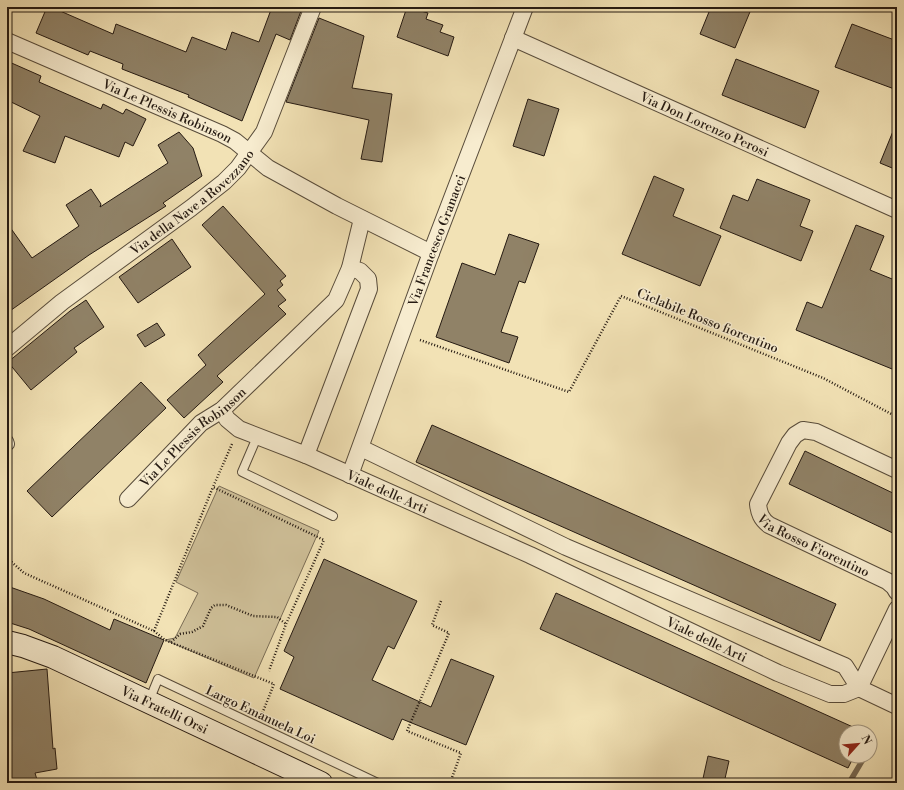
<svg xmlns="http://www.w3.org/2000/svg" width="904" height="790" font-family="'Libre Bodoni',serif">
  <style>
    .green { fill: #cfc099; stroke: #7a6d56 }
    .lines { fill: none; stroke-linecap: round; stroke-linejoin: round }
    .stream { stroke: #766953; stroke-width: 5.5 }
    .building { fill: #908267; stroke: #251a12 }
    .service-casing { stroke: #584c3b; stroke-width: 10 }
    .pedestrian-casing { stroke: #584c3b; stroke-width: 14 }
    .minor-casing { stroke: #584c3b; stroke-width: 18 }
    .secondary-casing { stroke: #251a12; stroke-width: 24 }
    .path { stroke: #251a12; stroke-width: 2.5; stroke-dasharray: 1 2; stroke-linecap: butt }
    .service { stroke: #f7eccf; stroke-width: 8 }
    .pedestrian { stroke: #f7eccf; stroke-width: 12 }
    .minor { stroke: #f7eccf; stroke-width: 16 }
    .secondary { stroke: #f7eccf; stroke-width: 22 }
    .labels { text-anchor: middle; stroke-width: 3; stroke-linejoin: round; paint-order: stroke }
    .street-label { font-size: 13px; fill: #251a12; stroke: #f7eccf }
  </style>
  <rect width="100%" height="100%" fill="#f2e2b5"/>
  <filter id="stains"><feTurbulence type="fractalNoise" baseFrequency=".005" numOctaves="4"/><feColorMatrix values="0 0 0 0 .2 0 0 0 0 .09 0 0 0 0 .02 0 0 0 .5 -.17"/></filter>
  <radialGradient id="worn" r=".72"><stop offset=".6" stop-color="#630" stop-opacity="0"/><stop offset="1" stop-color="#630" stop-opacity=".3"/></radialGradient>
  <path class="green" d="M219,486L319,531L254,678L165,640L175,638L198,593L176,582Z"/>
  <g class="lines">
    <path class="stream" d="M870,748L871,746
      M849,783L865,756"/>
  </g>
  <path class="building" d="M47,7H51L113,34L116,24L186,52L192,37L226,50L232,32L259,42L272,7H291L301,11L290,40L276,34L242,121L188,97L189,95L122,69L123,64L90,51L88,55L36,33Z
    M407,7L428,13L426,19L443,25L440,32L454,37L448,56L397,37Z
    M711,7H752L735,48L700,34Z
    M319,18L364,36L352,88L392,94L382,162L361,159L369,120L286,102Z
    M852,24L897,41V90L835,67Z
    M736,59L819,91L805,128L722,95Z
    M7,61L41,76L39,82L101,109L103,104L123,114L126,109L146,119L133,146L125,142L119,157L65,136L55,163L23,151L40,116L7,100Z
    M528,99L559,109L544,156L513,146Z
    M896,124H897V170L880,163Z
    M179,132L193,148L202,176L163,203L166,206L89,255L7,313V223L32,258L79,226L66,205L91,189L101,204L100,207L168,163L158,145Z
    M654,176L684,189L673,216L721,236L700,286L622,254Z
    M757,179L810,200L800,226L813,231L801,261L720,228L733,195L748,201Z
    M223,206L286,276L280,281L283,285L277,290L286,300L278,306L286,314L217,376L223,382L184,418L167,400L206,365L198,355L265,294L202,225Z
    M856,225L884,236L870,270L897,281V371L796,330L807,302L822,308Z
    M509,234L539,244L525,283L519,281L501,332L518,337L509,363L436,337L462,263L495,275Z
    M172,239L191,267L138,303L119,277Z
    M86,300L104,327L74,348L77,352L31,390L8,362L70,311Z
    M157,323L165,335L145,347L137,335Z
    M141,382L166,408L52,517L27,491Z
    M432,425L836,604L820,641L416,462Z
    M805,451L897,495V535L789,484Z
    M324,559L417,601L394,649L388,646L372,680L431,707L451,659L494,676L466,745L402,719L393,740L280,689L294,657L284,651Z
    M7,586L44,599L110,630L114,619L164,640L146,683L29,629L7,622Z
    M556,593L864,732H846V756H854L848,768L540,629Z
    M47,669L53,749L55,748L57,769L35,773L38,783H7V673Z
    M708,756L729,761L724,783H702Z"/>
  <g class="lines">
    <g class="service-casing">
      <path id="service" d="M257,437L242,472L333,516
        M149,701L158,679L378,783"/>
    </g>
    <g class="pedestrian-casing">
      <path id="pedestrian" d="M7,441L8,444"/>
    </g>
    <g class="minor-casing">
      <g id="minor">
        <path id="s1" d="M513,38L897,210"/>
        <path id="s2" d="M7,41L222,134L235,141L268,168L337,206L431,253"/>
        <path id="s3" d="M7,348L62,302L191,208L224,182L238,168L264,132L313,7"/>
        <path id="s4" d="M222,410L227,419L239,429L306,455L530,555L778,673L830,694H844L859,688"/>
        <path d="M361,448L566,547L845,666L859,688L897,706"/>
        <path d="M306,455L369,289L368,279L360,271L350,268"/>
        <path id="s5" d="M897,470L816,432L803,430L795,435L789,443L758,504C759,513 761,519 769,525L887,581L894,587L897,592"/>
        <path id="s6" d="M350,475L431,253L525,7"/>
        <path id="s7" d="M128,499L201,423L222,410L336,300L350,268L362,219"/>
        <path d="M859,688L897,609"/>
      </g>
    </g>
    <g class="secondary-casing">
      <g id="secondary">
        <path id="s8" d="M7,642L23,646L53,657L321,783"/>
      </g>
    </g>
    <path class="path" d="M420,340L569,392L621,296L823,378L897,417
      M232,444L213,487L324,540L286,624L269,671
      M7,465L12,458
      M7,558L24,573L154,631L213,487
      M441,601L432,625L449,633L407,731L461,753L450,783
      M154,631L165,640L274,684L262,714
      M171,642L180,634L192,632L203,626L211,608L215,605H226L253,616L277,617L286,624"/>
    <use href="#service" class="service"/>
    <use href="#pedestrian" class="pedestrian"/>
    <use href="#minor" class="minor"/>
    <use href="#secondary" class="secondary"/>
  </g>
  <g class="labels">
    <g class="street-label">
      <text dy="5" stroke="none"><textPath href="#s2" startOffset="175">Via Le Plessis Robinson</textPath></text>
      <text dy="5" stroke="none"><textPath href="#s1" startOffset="210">Via Don Lorenzo Perosi</textPath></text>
      <text dy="5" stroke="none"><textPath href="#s3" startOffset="236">Via della Nave a Rovezzano</textPath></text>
      <text dy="5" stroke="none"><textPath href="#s6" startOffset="250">Via Francesco Granacci</textPath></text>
      <text transform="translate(708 320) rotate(22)" y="5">Ciclabile Rosso fiorentino</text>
      <text dy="5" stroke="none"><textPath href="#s7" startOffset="90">Via Le Plessis Robinson</textPath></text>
      <text dy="5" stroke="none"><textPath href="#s4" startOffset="187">Viale delle Arti</textPath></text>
      <text dy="5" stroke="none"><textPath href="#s5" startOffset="264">Via Rosso Fiorentino</textPath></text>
      <text dy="5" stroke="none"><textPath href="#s4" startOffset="539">Viale delle Arti</textPath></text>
      <text dy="5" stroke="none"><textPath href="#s8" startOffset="172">Via Fratelli Orsi</textPath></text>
      <text transform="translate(261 714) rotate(25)" y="5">Largo Emanuela Loi</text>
    </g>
  </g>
  <rect width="904" height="790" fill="none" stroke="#f2e2b5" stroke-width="24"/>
  <rect x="8" y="8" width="888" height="774" fill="none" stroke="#251a12" stroke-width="2"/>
  <rect x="12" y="12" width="880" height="766" fill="none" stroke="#251a12"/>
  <g transform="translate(858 744) rotate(63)"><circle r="19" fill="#f7eccf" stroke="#a39883"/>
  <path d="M0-3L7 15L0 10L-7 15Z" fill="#8f2418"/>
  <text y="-6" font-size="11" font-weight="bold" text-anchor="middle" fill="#251a12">N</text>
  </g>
  <rect width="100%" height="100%" filter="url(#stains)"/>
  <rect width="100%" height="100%" fill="url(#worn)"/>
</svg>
